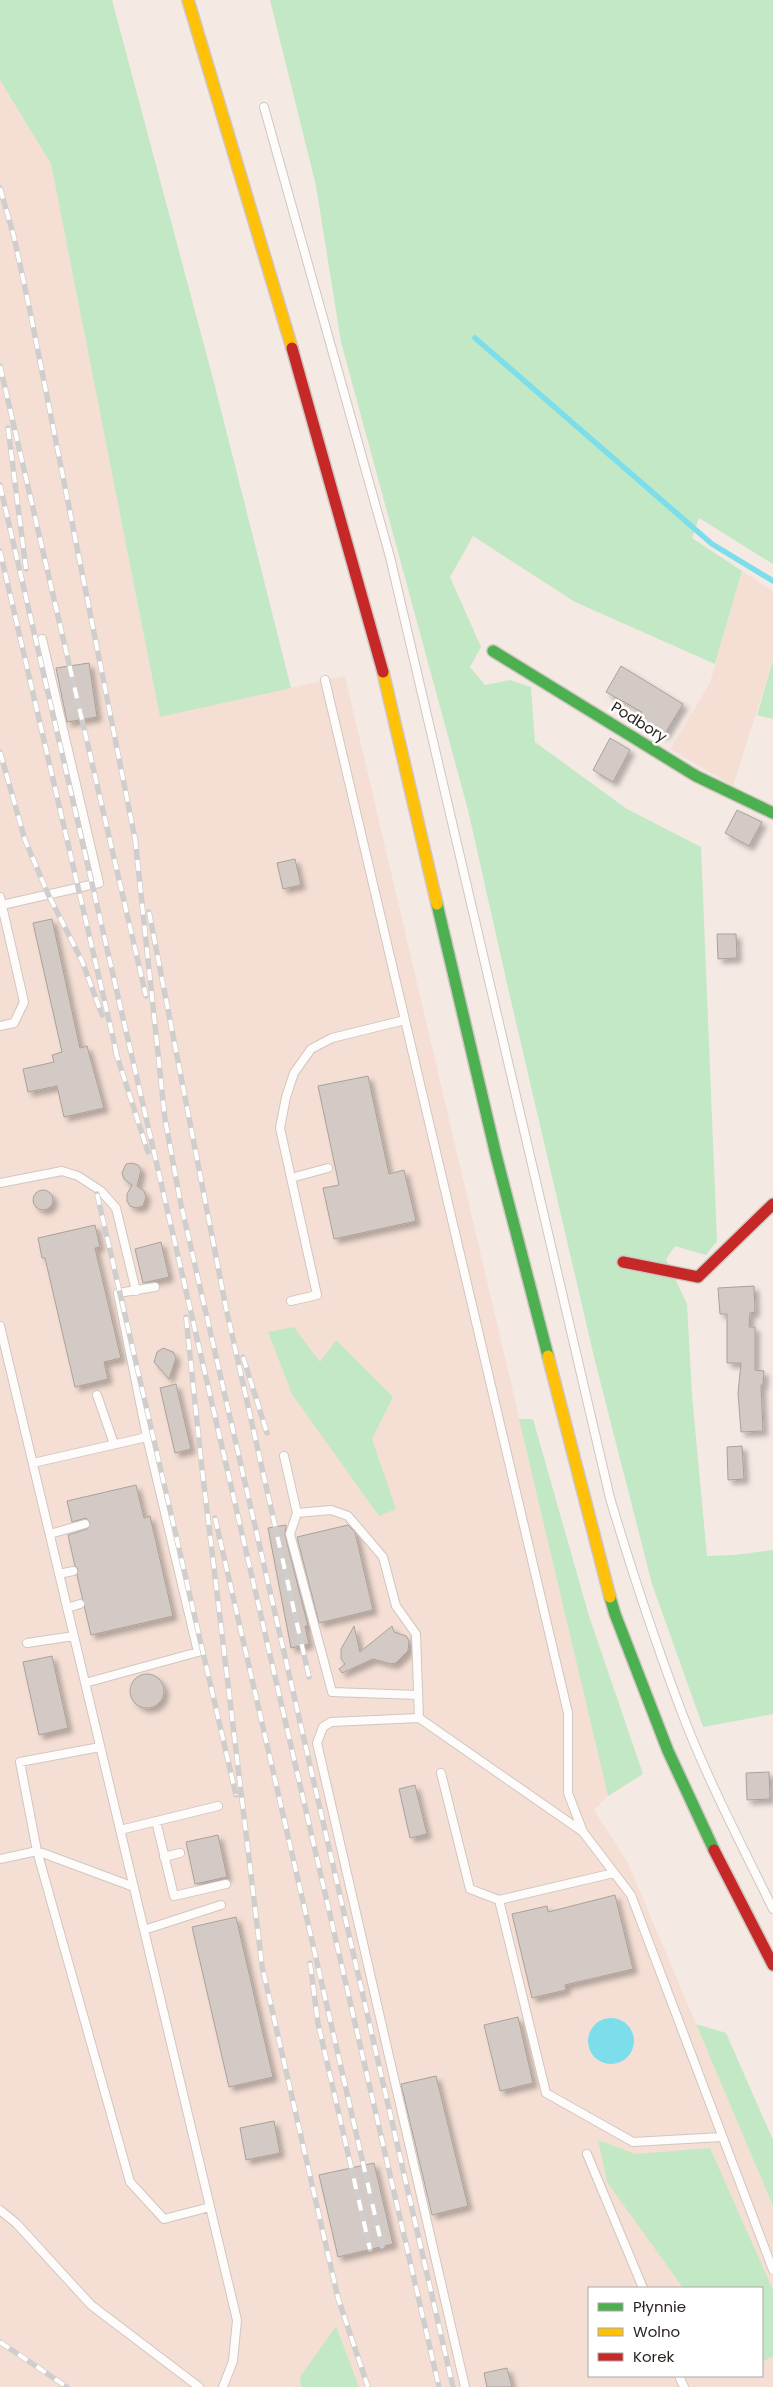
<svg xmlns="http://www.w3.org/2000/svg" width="773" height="2387" font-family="Poppins,sans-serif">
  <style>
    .built { fill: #f5dfd4; fill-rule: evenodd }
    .green { fill: #c3e8c6 }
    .water { fill: #7ddeeb }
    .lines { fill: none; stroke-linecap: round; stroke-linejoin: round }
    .stream { stroke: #7ddeeb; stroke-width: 5.5 }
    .building { fill: #d3cac5; stroke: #aaa19c; filter: url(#shadow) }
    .lane-casing { stroke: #d0c6c1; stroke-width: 10 }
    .fast-casing { stroke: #d0c6c1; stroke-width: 14 }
    .slow-casing { stroke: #d0c6c1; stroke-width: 14 }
    .jam-casing { stroke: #d0c6c1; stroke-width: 14 }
    .lane { stroke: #fefcfb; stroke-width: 8 }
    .fast { stroke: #4caf50; stroke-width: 11 }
    .slow { stroke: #ffc107; stroke-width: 11 }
    .jam { stroke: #c62828; stroke-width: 11 }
    .rail-casing { stroke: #d0cecc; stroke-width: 5.5 }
    .rail { stroke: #fff; stroke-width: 4; stroke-dasharray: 11; stroke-linecap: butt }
    .labels { text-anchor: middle; stroke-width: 5; stroke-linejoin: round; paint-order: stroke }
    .street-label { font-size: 15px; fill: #2c2420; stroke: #fff }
  </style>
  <defs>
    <filter id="shadow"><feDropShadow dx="4.5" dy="4.5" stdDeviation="2.5" flood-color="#0004"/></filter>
  </defs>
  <rect width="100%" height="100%" fill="#f5e9e3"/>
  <path class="built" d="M0,80L51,164L160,716L345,676L608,1796L594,1810L628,1863L773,2206V2387H0ZM589,2288H762V2376H589Z
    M742,571L773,591V660L733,786L670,749L710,683Z"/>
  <path class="green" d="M0,0H112L217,394L291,688L160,717L51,164L0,80Z
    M270,0H773V564L699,518L692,538L742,571L715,664L575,602L473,536L450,577L481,647L470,667L485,685L510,680L531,687L535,742L627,809L701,847L717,1241L706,1255L675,1246L666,1259L687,1304L692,1395L707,1556L734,1555L773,1550V1714L703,1727L652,1584L595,1361L508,988L468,810L341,342L316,186Z
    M773,660V719L757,715Z
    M294,1327L320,1362L336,1340L393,1397L372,1439L396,1509L379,1516L292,1394L268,1332Z
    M519,1419H533L589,1616L643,1774L608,1796Z
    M696,2024L726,2033L773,2140V2206Z
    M598,2140L635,2154L710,2148L773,2290V2356L762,2362V2288H683L607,2182Z
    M336,2326L359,2387H301L300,2377Z"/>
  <path class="water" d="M588 2041a23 23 0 1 1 46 0a23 23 0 1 1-46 0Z"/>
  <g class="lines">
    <path class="stream" d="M475,338L712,544L773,581"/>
  </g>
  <path class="building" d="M89,663L97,717L67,722L56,668Z
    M621,666L683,704L664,735L638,719L642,712L606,692Z
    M610,738L630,750L613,782L593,770Z
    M737,810L762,822L749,846L725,833Z
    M295,859L301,885L283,889L277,863Z
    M52,919L80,1048L87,1046L104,1108L64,1117L57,1086L28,1092L23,1069L54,1062L52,1055L62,1052L33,923Z
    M717,934H736L737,958L718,959Z
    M368,1076L389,1174L404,1170L416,1221L334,1239L323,1188L339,1185L318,1086Z
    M132,1163L138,1165L141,1170L137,1186L144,1191L146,1197L143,1206L136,1208L130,1206L127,1201V1194L132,1185L124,1179L122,1173L126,1164Z
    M33 1200a10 10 0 1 1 20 0a10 10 0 1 1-20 0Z
    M95,1225L100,1247L95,1248L121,1358L104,1362L108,1379L75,1387L45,1258H42L38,1238Z
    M161,1242L169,1277L143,1283L135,1249Z
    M754,1286L755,1312L750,1313L749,1327H755V1370L764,1371L763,1385H761L763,1431L741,1432L738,1393L741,1363H727V1314H720L718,1288Z
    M163,1348L173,1352L176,1358L169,1379L154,1362L157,1352Z
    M176,1384L191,1449L175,1453L160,1388Z
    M742,1446L744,1479L728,1480L727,1447Z
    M136,1485L144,1518L150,1516L173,1616L91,1635L77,1575L78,1569L75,1566L68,1535L87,1529L90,1523L86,1518L72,1522L67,1501Z
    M286,1525L285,1535L308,1626H305L309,1644L291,1648L268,1528Z
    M348,1525L355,1532L373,1610L319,1623L297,1537Z
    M354,1626L360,1652L392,1626L394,1632L406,1636L409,1641L408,1651L396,1663L391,1664L373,1659L342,1673L339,1669L345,1664L341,1659V1649Z
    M52,1656L68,1728L39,1735L23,1662Z
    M130 1691a17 17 0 1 1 34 0a17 17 0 1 1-34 0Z
    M769,1772L770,1799L747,1800L746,1773Z
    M415,1785L427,1834L410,1838L399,1789Z
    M218,1835L227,1877L195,1884L186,1842Z
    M615,1895L633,1969L565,1985L566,1990L532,1998L512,1914L547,1906L548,1912Z
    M236,1917L273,2077L229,2087L192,1927Z
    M518,2017L533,2083L500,2091L484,2025Z
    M436,2076L468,2206L432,2215L401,2084Z
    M274,2121L280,2153L246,2160L240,2128Z
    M374,2163L393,2244L338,2257L319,2175Z
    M507,2368L512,2387H487L484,2373Z"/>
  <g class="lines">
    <g class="lane-casing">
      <path id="lane" d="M264,107L390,557L610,1498C633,1575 658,1651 687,1726C712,1788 743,1848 773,1909
        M325,680L568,1713V1793L583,1832L631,1895L773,2270
        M0,897L24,1002L14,1023L0,1026
        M2,905L99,883L42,639
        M291,1178L328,1168
        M0,1183L62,1171L78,1176L101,1191L116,1208L136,1291
        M291,1301L317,1295L280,1128L286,1097L294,1073L311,1049L332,1038L405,1020
        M0,1326L237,2320L233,2361L223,2387
        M97,1395L114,1444
        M147,1437L118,1293L155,1287
        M284,1456L297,1513
        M33,1463L147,1437L198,1652L85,1683
        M50,1534L85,1524
        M59,1574L73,1571
        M67,1608L80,1604
        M27,1643L74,1636
        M418,1695L332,1692L290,1534L297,1513L331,1510L348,1516L383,1557L396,1606L416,1634L419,1718L583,1832
        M419,1718L331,1722L323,1727L317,1743L465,2387
        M441,1773L470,1889L499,1900
        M156,1821L174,1896L226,1884
        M120,1830L218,1806
        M164,1857L180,1853
        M0,1859L37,1851L20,1762L100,1747
        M614,1873L499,1900L546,2093L633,2142L722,2137
        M134,1887L37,1851L130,2182L164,2219L210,2207
        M144,1930L221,1905
        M587,2154L643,2288
        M0,2210L16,2223L91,2305L199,2387
        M679,2376L684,2387"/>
    </g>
    <g class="fast-casing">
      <path id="fast" d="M493,651L696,776L773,813
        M437,904L496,1155L548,1356
        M610,1597L615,1614L668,1751L714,1850"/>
    </g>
    <g class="slow-casing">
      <path id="slow" d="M188,0L292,348
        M383,672L437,904
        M548,1356L610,1597"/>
    </g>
    <g class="jam-casing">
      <path id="jam" d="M292,348L383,672
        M623,1262L698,1277L773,1204
        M714,1850L773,1965"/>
    </g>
    <use href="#lane" class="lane"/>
    <use href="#fast" class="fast"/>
    <use href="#slow" class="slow"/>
    <use href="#jam" class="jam"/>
    <g class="rail-casing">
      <path id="rail" d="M0,188L14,237L30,311L136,844
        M0,366L146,996
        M8,428L26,569
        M0,485L439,2387
        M0,551L117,1055
        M0,752L25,840L48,894L82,961L102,1015
        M135,838L165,1119L180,1200L453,2387
        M149,912L226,1308L309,1677
        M115,1050L148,1152
        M97,1194L236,1795
        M186,1317L201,1460L262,1966L338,2298L368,2387
        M243,1357L267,1433
        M215,1518L382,2246
        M310,1963L318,2023L370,2249
        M0,2342L67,2387"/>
    </g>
    <use href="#rail" class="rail"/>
  </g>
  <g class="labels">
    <g class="street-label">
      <text transform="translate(639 722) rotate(32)" y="5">Podbory</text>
    </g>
  </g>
  <rect x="588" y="2287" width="175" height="90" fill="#ffffff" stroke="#aba7a6"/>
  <rect x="598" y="2303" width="25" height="8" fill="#4caf50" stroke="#aba7a6"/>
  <text x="633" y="2312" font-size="15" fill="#2c2420">Płynnie</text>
  <rect x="598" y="2328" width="25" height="8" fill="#ffc107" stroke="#aba7a6"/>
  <text x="633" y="2337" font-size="15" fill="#2c2420">Wolno</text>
  <rect x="598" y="2353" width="25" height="8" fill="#c62828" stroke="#aba7a6"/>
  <text x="633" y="2362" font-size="15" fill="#2c2420">Korek</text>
</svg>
